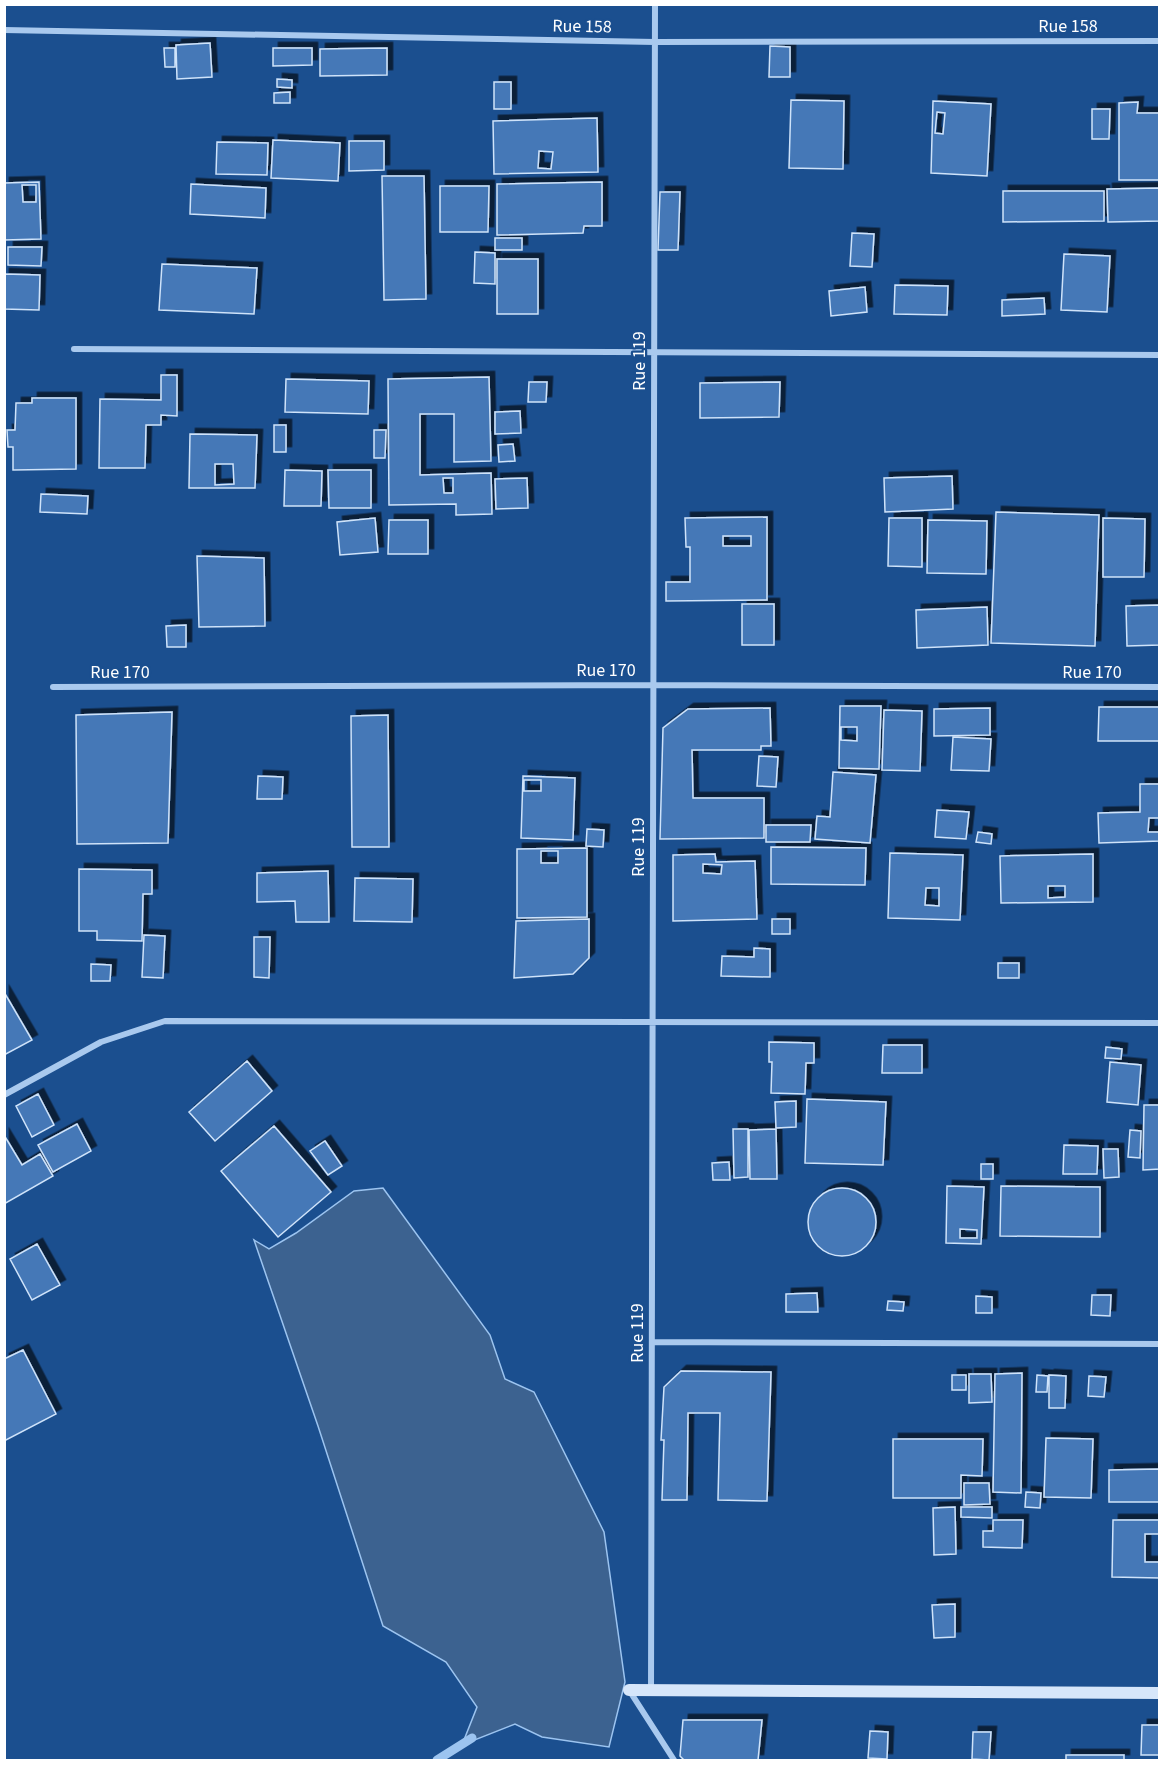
<svg xmlns="http://www.w3.org/2000/svg" width="1164" height="1765" font-family="'Source Sans 3',sans-serif">
  <style>
    .water { fill: #3c6290; stroke: #9cc4f0; stroke-width: 1.5 }
    .lines { fill: none; stroke-linecap: round; stroke-linejoin: round }
    .stream { stroke: #9cc4f0; stroke-width: 9 }
    .building { fill: #4478b7; stroke: #cfe3fa; stroke-width: 1.5; fill-rule: evenodd; filter: url(#shadow) }
    .street { stroke: #a9c9ee; stroke-width: 6 }
    .secondary { stroke: #d6e6fa; stroke-width: 12 }
    .labels { text-anchor: middle; stroke-width: 4.5; stroke-linejoin: round; paint-order: stroke }
    .street-label { font-size: 18px; fill: #fff; stroke: #1b4f8f }
  </style>
  <defs>
    <filter id="shadow"><feDropShadow dx="5.5" dy="-5.5" stdDeviation="0" flood-color="#0009"/></filter>
  </defs>
  <rect width="100%" height="100%" fill="#1b4f8f"/>
  <path class="water" d="M383,1188L490,1335L505,1379L534,1392L604,1532L625,1682L609,1747L542,1737L515,1724L462,1745L477,1707L446,1662L383,1626L318,1426L254,1240L269,1249L296,1233L354,1191Z"/>
  <g class="lines">
    <path class="stream" d="M437,1760L472,1738"/>
  </g>
  <path class="building" d="M210,43L212,77L177,79L176,45Z
    M770,46L790,47V77H769Z
    M164,48H175V67H165Z
    M273,48H312V65L273,66Z
    M387,48V75L320,76V49Z
    M277,79L292,80V88L277,87Z
    M494,82H511V109H494Z
    M290,92V103H274V93Z
    M791,100L844,101L843,169L789,168Z
    M933,101L991,104L987,176L931,173ZM937,112L945,113L943,134L935,133Z
    M1138,102L1137,113H1160V180H1119V103Z
    M1092,109H1110L1109,139H1092Z
    M597,118L598,172L494,174L493,121ZM539,151L553,152L551,169L538,168Z
    M273,140L340,143L338,181L271,178Z
    M349,141H384V170L349,171Z
    M217,142L268,143L267,175L216,174Z
    M382,176H424L426,299L384,300Z
    M39,182L41,239L4,240V183ZM22,185H36V202H23Z
    M602,182V226H584L583,233L497,235V184Z
    M191,184L266,188L265,218L190,214Z
    M440,186H489L488,232H440Z
    M1160,188V221L1108,222L1107,189Z
    M1003,191H1104V221L1003,222Z
    M660,192H680L678,250H658Z
    M852,233L874,234L872,267L850,266Z
    M495,238H522V250H495Z
    M8,247H42L41,266L8,265Z
    M475,252L495,253V284L474,283Z
    M1064,254L1110,256L1107,312L1061,310Z
    M497,259H538V314H497Z
    M162,264L257,268L254,314L159,310Z
    M4,274L40,275L39,310L4,309Z
    M895,285L948,286L947,315L894,314Z
    M865,287L867,312L831,316L829,291Z
    M1044,298L1045,314L1002,316V300Z
    M161,375H177V416L161,415V425H146L145,468H99L100,399L161,400Z
    M489,377L491,461L454,462V414H420V475L491,473L492,514L456,515V504L389,505L388,379ZM443,478H453V493H444Z
    M286,379L369,381L368,414L285,412Z
    M529,382H547L546,402H528Z
    M780,382L779,417L700,418V383Z
    M32,398H76V469L13,470V447H8L7,430H15L16,403H32Z
    M520,411L521,433L495,434V412Z
    M274,425H286V452H274Z
    M374,430H386L385,458H374Z
    M190,434L257,435L255,488H189ZM215,464H233L234,484L215,485Z
    M513,444L515,461L499,462L498,445Z
    M285,470L322,471L321,506H284Z
    M328,470H371V508H329Z
    M952,476L953,509L885,512L884,478Z
    M527,478L528,508L496,509L495,479Z
    M41,494L88,496L87,514L40,512Z
    M996,512L1099,515L1095,646L991,643Z
    M767,517V600L666,601V582H690V547H686L685,518ZM723,536H751V546H723Z
    M375,518L378,552L340,555L337,522Z
    M889,518H922V567L888,566Z
    M1103,518L1145,519L1144,577H1103Z
    M389,520H428V554H388Z
    M928,520L987,521L986,574L927,573Z
    M197,556L264,558L265,626L199,627Z
    M742,604H774V645H742Z
    M1160,605V645L1127,646L1126,606Z
    M987,607L988,645L917,648L916,610Z
    M186,625V647H167L166,626Z
    M840,706H881L879,769L839,768ZM841,727H857V741L841,740Z
    M1099,707H1160V741H1098Z
    M770,708L771,746H761V750H692L693,798H764V838L660,839L663,728L688,709Z
    M990,708V735L934,736V709Z
    M884,710L922,711L920,771L882,770Z
    M172,712L168,843L77,844L76,715Z
    M388,715L389,847H352L351,716Z
    M953,737L991,739L989,771L951,770Z
    M759,756L778,757L776,787L757,786Z
    M833,772L876,775L870,843L815,839L817,816L830,817Z
    M258,776L283,777L282,799H257Z
    M523,776L575,778L573,840L521,838ZM524,780H541V791H524Z
    M1140,784H1160V818H1149L1148,832H1160V841L1099,843L1098,813L1140,812Z
    M937,810L969,812L966,839L935,837Z
    M766,825H811L810,842H766Z
    M587,829L604,830L603,847L586,846Z
    M978,832L992,834L991,844L976,842Z
    M771,847L866,848L865,885L771,884Z
    M587,848V917L517,918V849ZM541,851H558V863H541Z
    M890,853L963,855L960,920L888,918ZM926,888H939V906L925,905Z
    M715,854L716,862L755,861L757,919L673,921V855ZM703,864L722,865L721,874L703,873Z
    M1093,854V902L1001,903L1000,856ZM1048,886H1065V897L1048,898Z
    M79,869L152,870V894H143L142,941L97,940V931H79Z
    M328,871L329,922H296L295,901L257,902V873Z
    M355,878L413,879L412,922L354,921Z
    M589,919V958L573,974L514,978L516,921Z
    M772,919H790V934H772Z
    M144,935L165,936L163,978L142,977Z
    M254,937H270L269,978L254,977Z
    M754,948L770,949V977L721,976L722,956L754,957Z
    M998,963H1019V978H998Z
    M91,964L111,965L110,981H91Z
    M4,992L32,1040L4,1055Z
    M769,1042L814,1043V1063H806L805,1094L771,1093L772,1062H769Z
    M883,1045H922V1073H882Z
    M1106,1047L1122,1049L1121,1059L1105,1058Z
    M247,1061L272,1091L215,1141L189,1112Z
    M1110,1062L1141,1065L1138,1105L1107,1102Z
    M38,1094L54,1125L32,1137L16,1106Z
    M807,1099L886,1102L883,1165L805,1163Z
    M796,1101V1127L776,1128L775,1102Z
    M1144,1105H1160V1169L1143,1170Z
    M77,1124L91,1151L53,1172L38,1145Z
    M274,1126L331,1192L278,1237L221,1171Z
    M733,1129H748V1177L734,1178Z
    M776,1129L777,1179H750L749,1130Z
    M1130,1130L1141,1131L1140,1158L1128,1157Z
    M4,1135L22,1165L40,1154L53,1176L4,1204Z
    M325,1141L342,1166L328,1175L310,1151Z
    M1064,1145L1098,1146L1097,1174H1063Z
    M1103,1149H1118L1119,1177L1104,1178Z
    M729,1162L730,1180H713L712,1163Z
    M981,1164H993V1179H981Z
    M947,1186L984,1187L981,1244L946,1243ZM960,1229L977,1230V1238H960Z
    M1001,1186L1100,1187V1237L1000,1236Z
    M808 1222a34 34 0 1 1 68 0a34 34 0 1 1-68 0Z
    M37,1244L60,1285L32,1300L10,1259Z
    M817,1293L818,1312H786V1294Z
    M1092,1295H1111L1110,1316L1091,1315Z
    M976,1296L992,1297V1313H976Z
    M888,1301L904,1302L903,1311L887,1310Z
    M23,1350L56,1414L4,1441V1359Z
    M681,1371L771,1372L767,1501L718,1500L720,1413H688L687,1500H662L664,1440H661L664,1387Z
    M1022,1373L1021,1493L993,1492L995,1374Z
    M969,1374H991L992,1402L969,1403Z
    M952,1375H966V1390H952Z
    M1037,1375L1048,1376L1047,1392H1036Z
    M1049,1375L1066,1376L1065,1408H1049Z
    M1089,1376L1106,1377L1104,1397L1088,1396Z
    M1046,1438L1093,1439L1091,1498L1044,1497Z
    M893,1439H983L982,1476L961,1475V1498H893Z
    M1160,1469V1502H1109V1470Z
    M964,1483H989L990,1504L964,1505Z
    M1026,1492L1041,1493L1040,1508L1025,1507Z
    M955,1507L956,1554L934,1555L933,1508Z
    M961,1507H992V1518L961,1517Z
    M993,1520H1023L1022,1548L983,1547V1531H993Z
    M1113,1520H1160V1534H1145V1562H1160V1578L1112,1577Z
    M955,1604V1637L934,1638L932,1605Z
    M683,1720H762L758,1760H684L680,1756Z
    M1142,1725H1160V1755H1141Z
    M870,1731L888,1732L887,1759L868,1758Z
    M973,1732H991L989,1760L972,1759Z
    M1066,1755H1124V1760H1066Z"/>
  <g class="lines">
    <path class="street" d="M4,30L655,42L1160,41
      M74,349L1160,355
      M53,687L653,685L1160,687
      M4,1095L101,1042L165,1021L1160,1023
      M652,1342L1160,1344
      M629,1690L674,1760
      M651,1690L655,4"/>
    <path class="secondary" d="M629,1690L1160,1693"/>
  </g>
  <g class="labels">
    <g class="street-label">
      <text transform="translate(582 26) rotate(1)" y="6">Rue 158</text>
      <text x="1068" y="32">Rue 158</text>
      <text transform="translate(639 361) rotate(-90)" y="6">Rue 119</text>
      <text x="606" y="676">Rue 170</text>
      <text x="120" y="678">Rue 170</text>
      <text x="1092" y="678">Rue 170</text>
      <text transform="translate(638 847) rotate(-90)" y="6">Rue 119</text>
      <text transform="translate(637 1333) rotate(-90)" y="6">Rue 119</text>
    </g>
  </g>
  <rect width="1164" height="1765" fill="none" stroke="#ffffff" stroke-width="12"/>
</svg>
